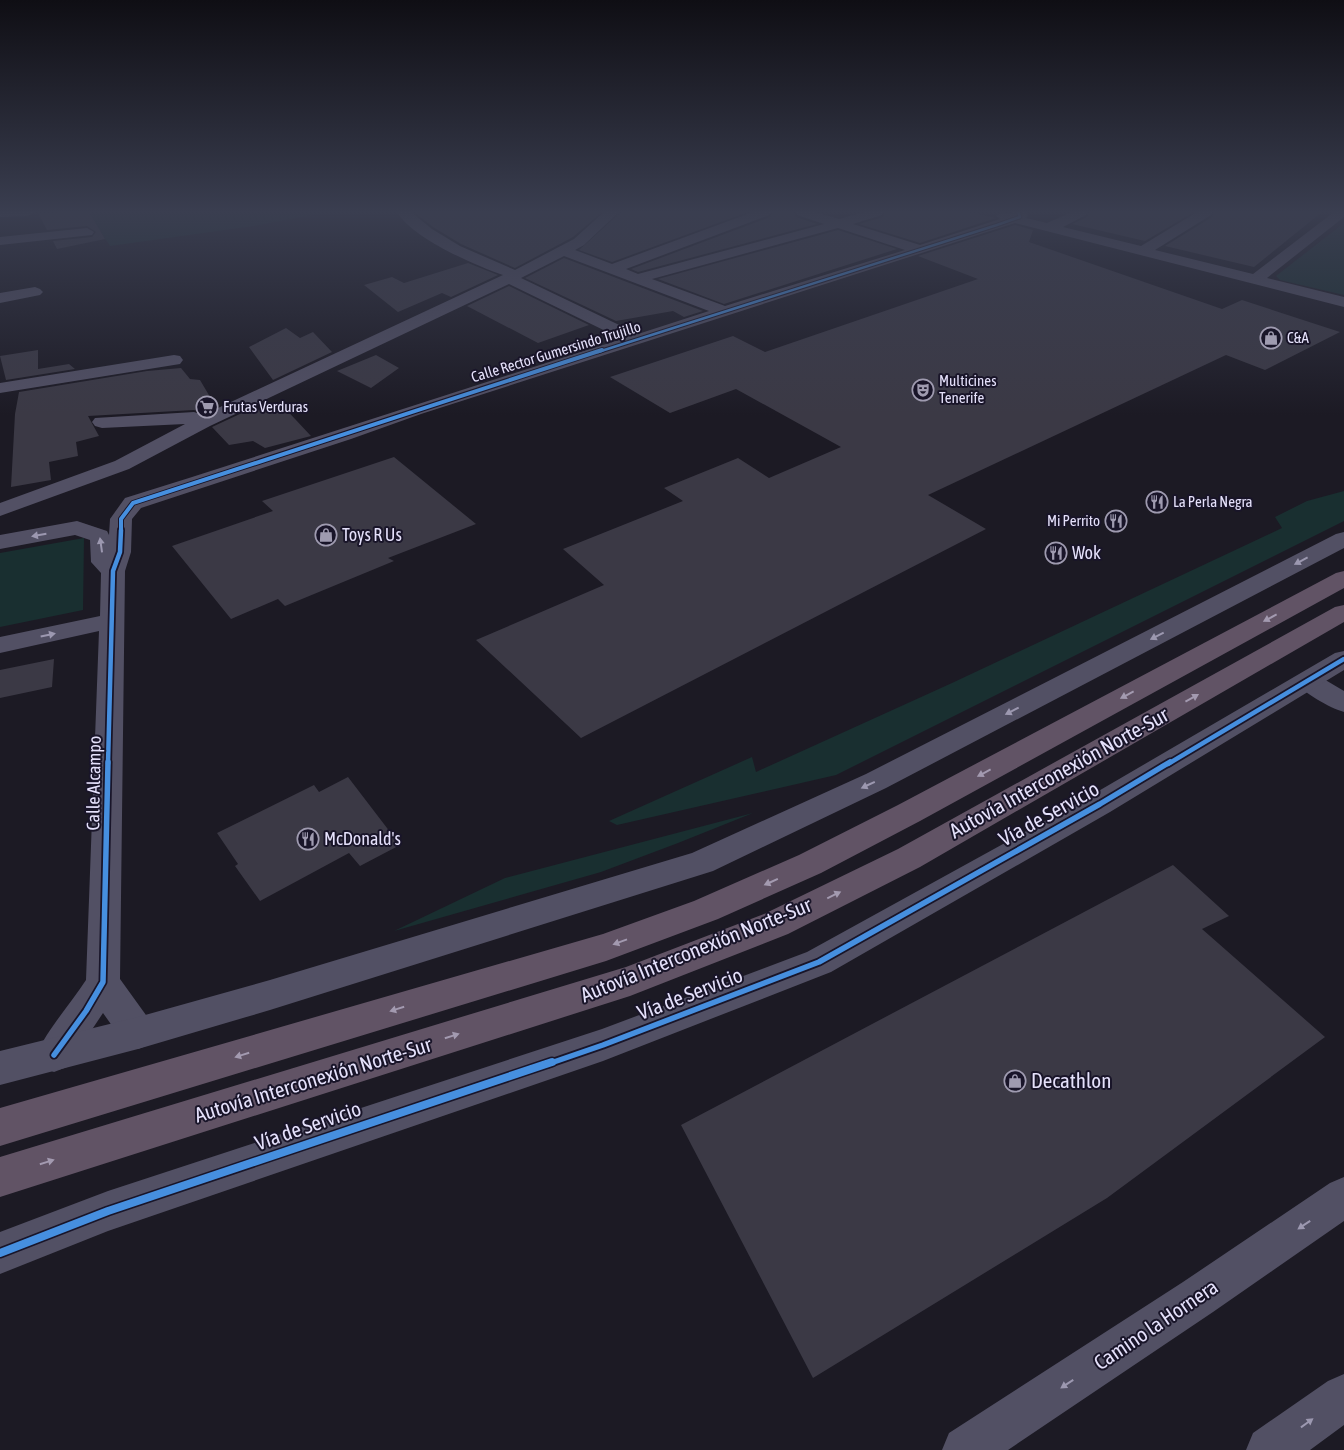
<svg xmlns="http://www.w3.org/2000/svg" width="1344" height="1450" font-family="'Asap Condensed',sans-serif">
  <style>
    .green { fill: #192f30 }
    .building { fill: #3b3945 }
    .lines { fill: none; stroke-linecap: round; stroke-linejoin: round }
    .minor { fill: #525064; fill-rule: evenodd }
    .tertiary { fill: #525064; fill-rule: evenodd }
    .motorway { fill: #615365; fill-rule: evenodd }
    .cycleway-far4-casing { stroke: #191529; stroke-width: 4.5 }
    .cycleway-far3-casing { stroke: #191529; stroke-width: 6 }
    .cycleway-far2-casing { stroke: #191529; stroke-width: 8 }
    .cycleway-far1-casing { stroke: #191529; stroke-width: 9 }
    .cycleway-casing { stroke: #191529; stroke-width: 11 }
    .cycleway-far4 { stroke: #468fdf; stroke-width: 2.5 }
    .cycleway-far3 { stroke: #468fdf; stroke-width: 4 }
    .cycleway-far2 { stroke: #468fdf; stroke-width: 4.5 }
    .cycleway-far1 { stroke: #468fdf; stroke-width: 5.5 }
    .cycleway { stroke: #468fdf; stroke-width: 8 }
    .oneway { fill: #9c98b0 }
    .oneway2 { fill: #a39ab0 }
    .labels { text-anchor: middle; stroke-width: 4; stroke-linejoin: round; paint-order: stroke }
    .far-poi-label { font-size: 15px; fill: #e5e1fb; stroke: #191529; text-anchor: start }
    .far-street-label { font-size: 15px; fill: #e5e1fb; stroke: #191529 }
    .poi-label { font-size: 18px; fill: #e5e1fb; stroke: #191529; text-anchor: start }
    .street-label { font-size: 18px; fill: #e5e1fb; stroke: #191529 }
    .near-street-label { font-size: 21px; fill: #e5e1fb; stroke: #191529 }
    .near-poi-label { font-size: 21px; fill: #e5e1fb; stroke: #191529; text-anchor: start }
  </style>
  <rect width="100%" height="100%" fill="#1c1a24"/>
  <path class="green" d="M88,212H327L254,226L110,246Z
    M1344,223V295L1280,280L1276,276Z
    M1344,491V521L836,775L617,825L609,821L752,757L756,772L952,683L1282,528L1275,517L1307,501Z
    M84,538L83,610L0,627V553Z
    M753,813L678,843L601,872L394,931L505,878Z"/>
  <path class="building" d="M60,212H89L105,239L57,249L53,241L92,237L96,232L87,226L47,230L38,213Z
    M414,212H602L573,237L515,268L461,244L433,227Z
    M621,212H748L612,262L579,250Z
    M773,212H794L796,217L817,224L638,272L631,269L770,217Z
    M885,212H969L996,218L920,243L859,224L883,217Z
    M1089,212H1194L1145,241L1072,224L1087,217Z
    M1214,212H1322L1254,267L1165,246L1212,217Z
    M1015,225L1033,230L1029,242L1222,309L1242,300L1340,332L1265,370L1226,355L928,495L986,529L581,738L476,640L604,585L563,549L683,501L664,488L738,458L769,478L841,447L736,389L670,413L610,377L733,336L765,352L978,279L918,256Z
    M838,230L897,249L724,304L658,279Z
    M564,258L703,311L684,317L673,311L616,321L525,278Z
    M468,263L498,275L451,297L442,293L398,312L364,285L392,277L404,283Z
    M509,286L589,325L538,343L467,306Z
    M286,328L300,338L313,332L332,352L273,380L249,347Z
    M38,350V369L69,364L75,369L6,380L0,356Z
    M376,355L399,368L371,388L337,371Z
    M181,368L190,379L200,380L216,407L203,413L194,410L88,416L99,436L76,442L78,456L49,462L51,480L11,487L15,414L19,392L147,371Z
    M280,403L311,436L265,448L253,441L229,445L212,427L242,413L245,414Z
    M394,457L476,524L388,558L394,561L285,606L278,599L231,619L172,546L273,511L262,501Z
    M54,659L52,687L0,698V670Z
    M348,777L400,845L360,866L349,853L260,901L235,866L238,864L217,833L314,785L319,792Z
    M1173,865L1229,916L1202,929L1325,1037L1107,1198L813,1378L681,1125Z"/>
  <g class="lines">
    <path class="minor" d="M0,212H35L28,216L0,217Z
      M397,212H411L432,229L460,246L515,270L574,239L604,212H619L584,245L575,250L612,264L753,212H771L769,215L626,269L638,274L824,224L797,215L796,212H815L839,219L864,212H883L882,215L853,224L920,245L1000,219L996,216L1003,212L1013,214L1012,212H1025L1028,216L1026,218L1047,223L1072,212H1087L1086,215L1063,227L1141,246L1197,212H1212L1211,215L1155,250L1253,274L1334,212H1344V217L1267,278L1344,297V307L1015,223L421,414L351,439L141,508L132,519L131,552L125,571L120,979L151,1022L156,1033L151,1044L138,1049L125,1044L103,1013L67,1067L54,1072L41,1067L36,1055C48,1028 70,1005 86,980L99,631L0,653V637L100,616L101,573L91,562L90,540L75,535L0,549V535L77,521L107,531L109,535L110,519L125,498C291,446 456,391 622,339L509,284L210,426L129,469L0,516V503L115,461L185,424L102,428L95,426L92,422L95,418L194,412L203,415L503,275C474,265 412,238 397,212ZM838,228L905,250L725,306L652,279ZM564,256L709,311L638,334L521,278Z
      M87,228L94,232L92,235L0,245V237Z
      M35,287L40,289L43,292L40,295L0,303V293Z
      M174,355L180,356L183,360L180,364L0,393V383Z
      M1308,672L1317,675L1344,691V712C1330,708 1303,693 1295,681L1299,675Z
      M1344,1177V1221L1213,1312L1008,1450H942L949,1433L1183,1282L1330,1183Z
      M1344,1374V1425L1310,1450H1246L1253,1433L1328,1381Z"/>
    <path class="tertiary" d="M1344,532V548L886,788L713,871L270,1010L138,1049L0,1085V1051L138,1017L270,980L692,853L866,774L1336,534Z
      M1344,651V670L1110,812L831,972L603,1061L108,1231L0,1274V1232L108,1191L602,1029L807,952L1090,796L1335,653Z"/>
    <path class="motorway" d="M1344,571V588L920,821L821,873L718,919L606,961L0,1146V1108L603,934L694,901L799,855L898,805L1336,573Z
      M1344,605V622L920,867L788,934L630,996L0,1197V1157L626,967L764,914L898,849L1335,607Z"/>
    <g class="cycleway-far4-casing">
      <path id="cycleway-far4" d="M598,352L997,225L1020,217L1018,212"/>
    </g>
    <g class="cycleway-far3-casing">
      <path id="cycleway-far3" d="M121,531V519L133,503L602,350"/>
    </g>
    <g class="cycleway-far2-casing">
      <path id="cycleway-far2" d="M108,764L113,571L120,552L121,530
        M1168,764L1344,659"/>
    </g>
    <g class="cycleway-far1-casing">
      <path id="cycleway-far1" d="M54,1055L86,1011L103,982L108,762
        M548,1064L603,1045L819,962L1100,804L1170,762"/>
    </g>
    <g class="cycleway-casing">
      <path id="cycleway" d="M0,1253L108,1211L552,1062"/>
    </g>
    <use href="#cycleway-far4" class="cycleway-far4"/>
    <use href="#cycleway-far3" class="cycleway-far3"/>
    <use href="#cycleway-far2" class="cycleway-far2"/>
    <use href="#cycleway-far1" class="cycleway-far1"/>
    <use href="#cycleway" class="cycleway"/>
  </g>
  <defs><path id="oneway-solid" d="M-6-.8H1V-3.2L6.5 0L1 3.2V.8H-6Z" transform="scale(1.25)"/></defs>
  <g class="oneway">
    <use href="#oneway-solid" transform="translate(39 535) rotate(170)"/>
    <use href="#oneway-solid" transform="translate(101 545) rotate(-98)"/>
    <use href="#oneway-solid" transform="translate(1301 561) rotate(152)"/>
    <use href="#oneway-solid" transform="translate(48 635) rotate(-12)"/>
    <use href="#oneway-solid" transform="translate(1157 636) rotate(153)"/>
    <use href="#oneway-solid" transform="translate(1012 711) rotate(153)"/>
    <use href="#oneway-solid" transform="translate(868 785) rotate(155)"/>
    <use href="#oneway-solid" transform="translate(1304 1225) rotate(146)"/>
    <use href="#oneway-solid" transform="translate(1067 1384) rotate(147)"/>
    <use href="#oneway-solid" transform="translate(1307 1423) rotate(-36)"/>
  </g>
  <g class="oneway2">
    <use href="#oneway-solid" transform="translate(1270 618) rotate(152)"/>
    <use href="#oneway-solid" transform="translate(1127 695) rotate(152)"/>
    <use href="#oneway-solid" transform="translate(1192 698) rotate(-29)"/>
    <use href="#oneway-solid" transform="translate(984 773) rotate(152)"/>
    <use href="#oneway-solid" transform="translate(771 882) rotate(156)"/>
    <use href="#oneway-solid" transform="translate(834 895) rotate(-26)"/>
    <use href="#oneway-solid" transform="translate(620 942) rotate(160)"/>
    <use href="#oneway-solid" transform="translate(397 1009) rotate(163)"/>
    <use href="#oneway-solid" transform="translate(452 1036) rotate(-17)"/>
    <use href="#oneway-solid" transform="translate(242 1055) rotate(163)"/>
    <use href="#oneway-solid" transform="translate(47 1162) rotate(-17)"/>
  </g>
  <linearGradient id="sky" x2="0" y2="1"><stop stop-color="#0f0e14"/><stop offset="0.51" stop-color="#3a3e50"/><stop offset="1" stop-color="#3a3e50" stop-opacity="0"/></linearGradient>
  <rect width="1344" height="415" fill="url(#sky)"/>
  <defs>
    <g id="shop-ring" transform="scale(1.125)"><circle r="9.5" fill="#191529" stroke="#9f9bb0" stroke-width="1.5"/><path d="M-5-2.5h2.3a2.7 3.5 0 0 1 5.4 0H5L5.5 6h-11ZM-1.5-2.5h3a1.5 2.3 0 0 0-3 0Z" fill="#9f9bb0"/></g>
    <g id="theatre-ring" transform="scale(1.125)"><circle r="9.5" fill="#191529" stroke="#9f9bb0" stroke-width="1.5"/><path d="M-5-5.5Q0-4 5-5.5V0Q5 5 0 6Q-5 5-5 0ZM-3.3-2.5H-1v1.5H-3.3ZM1-2.5H3.3v1.5H1ZM-2.8 1Q0 5.5 2.8 1Z" fill="#9f9bb0"/></g>
    <g id="supermarket-ring" transform="scale(1.125)"><circle r="9.5" fill="#191529" stroke="#9f9bb0" stroke-width="1.5"/><path d="M-6-5.5h2.5l.6 2H6L4.5 2H-2.5L-4.4-4H-6ZM-1.5 3.2a1.3 1.3 0 1 0 .1 0ZM3 3.2a1.3 1.3 0 1 0 .1 0Z" fill="#9f9bb0"/></g>
    <g id="restaurant-ring" transform="scale(1.125)"><circle r="9.5" fill="#191529" stroke="#9f9bb0" stroke-width="1.5"/><path d="M-5-6h1v4h1v-4h1v4h1v-4h1v5L-1.5 .5V6h-2V.5L-5-1ZM5-6V6H3V1.5H1.5Q1.5-4 5-6Z" fill="#9f9bb0"/></g>
  </defs>
  <g fill-rule="evenodd">
    <use href="#shop-ring" x="1271" y="338"/>
    <use href="#theatre-ring" x="923" y="390"/>
    <use href="#supermarket-ring" x="207" y="407"/>
    <use href="#restaurant-ring" x="1157" y="502"/>
    <use href="#restaurant-ring" x="1116" y="521"/>
    <use href="#shop-ring" x="326" y="535"/>
    <use href="#restaurant-ring" x="1056" y="553"/>
    <use href="#restaurant-ring" x="308" y="839"/>
    <use href="#shop-ring" x="1015" y="1081"/>
  </g>
  <g class="labels">
    <g class="far-poi-label">
      <text x="1287" y="343">C&amp;A</text>
      <text x="939" y="386">Multicines<tspan x="939" dy="17">Tenerife</tspan></text>
      <text x="223" y="412">Frutas Verduras</text>
      <text x="1173" y="507">La Perla Negra</text>
      <text x="1100" y="526" text-anchor="end">Mi Perrito</text>
    </g>
    <g class="far-street-label">
      <text transform="translate(556 352) rotate(-17)" y="5">Calle Rector Gumersindo Trujillo</text>
    </g>
    <g class="poi-label">
      <text x="342" y="541">Toys R Us</text>
      <text x="1072" y="559">Wok</text>
      <text x="324" y="845">McDonald's</text>
    </g>
    <g class="street-label">
      <text transform="translate(94 783) rotate(-89)" y="6">Calle Alcampo</text>
    </g>
    <g class="near-street-label">
      <text transform="translate(1059 773) rotate(-29)" y="7">Autovía Interconexión Norte-Sur</text>
      <text transform="translate(1049 814) rotate(-29)" y="7">Vía de Servicio</text>
      <text transform="translate(696 950) rotate(-22)" y="7">Autovía Interconexión Norte-Sur</text>
      <text transform="translate(690 994) rotate(-21)" y="7">Vía de Servicio</text>
      <text transform="translate(313 1080) rotate(-17)" y="7">Autovía Interconexión Norte-Sur</text>
      <text transform="translate(308 1126) rotate(-19)" y="7">Vía de Servicio</text>
      <text transform="translate(1156 1325) rotate(-34)" y="7">Camino la Hornera</text>
    </g>
    <g class="near-poi-label">
      <text x="1031" y="1088">Decathlon</text>
    </g>
  </g>
</svg>
